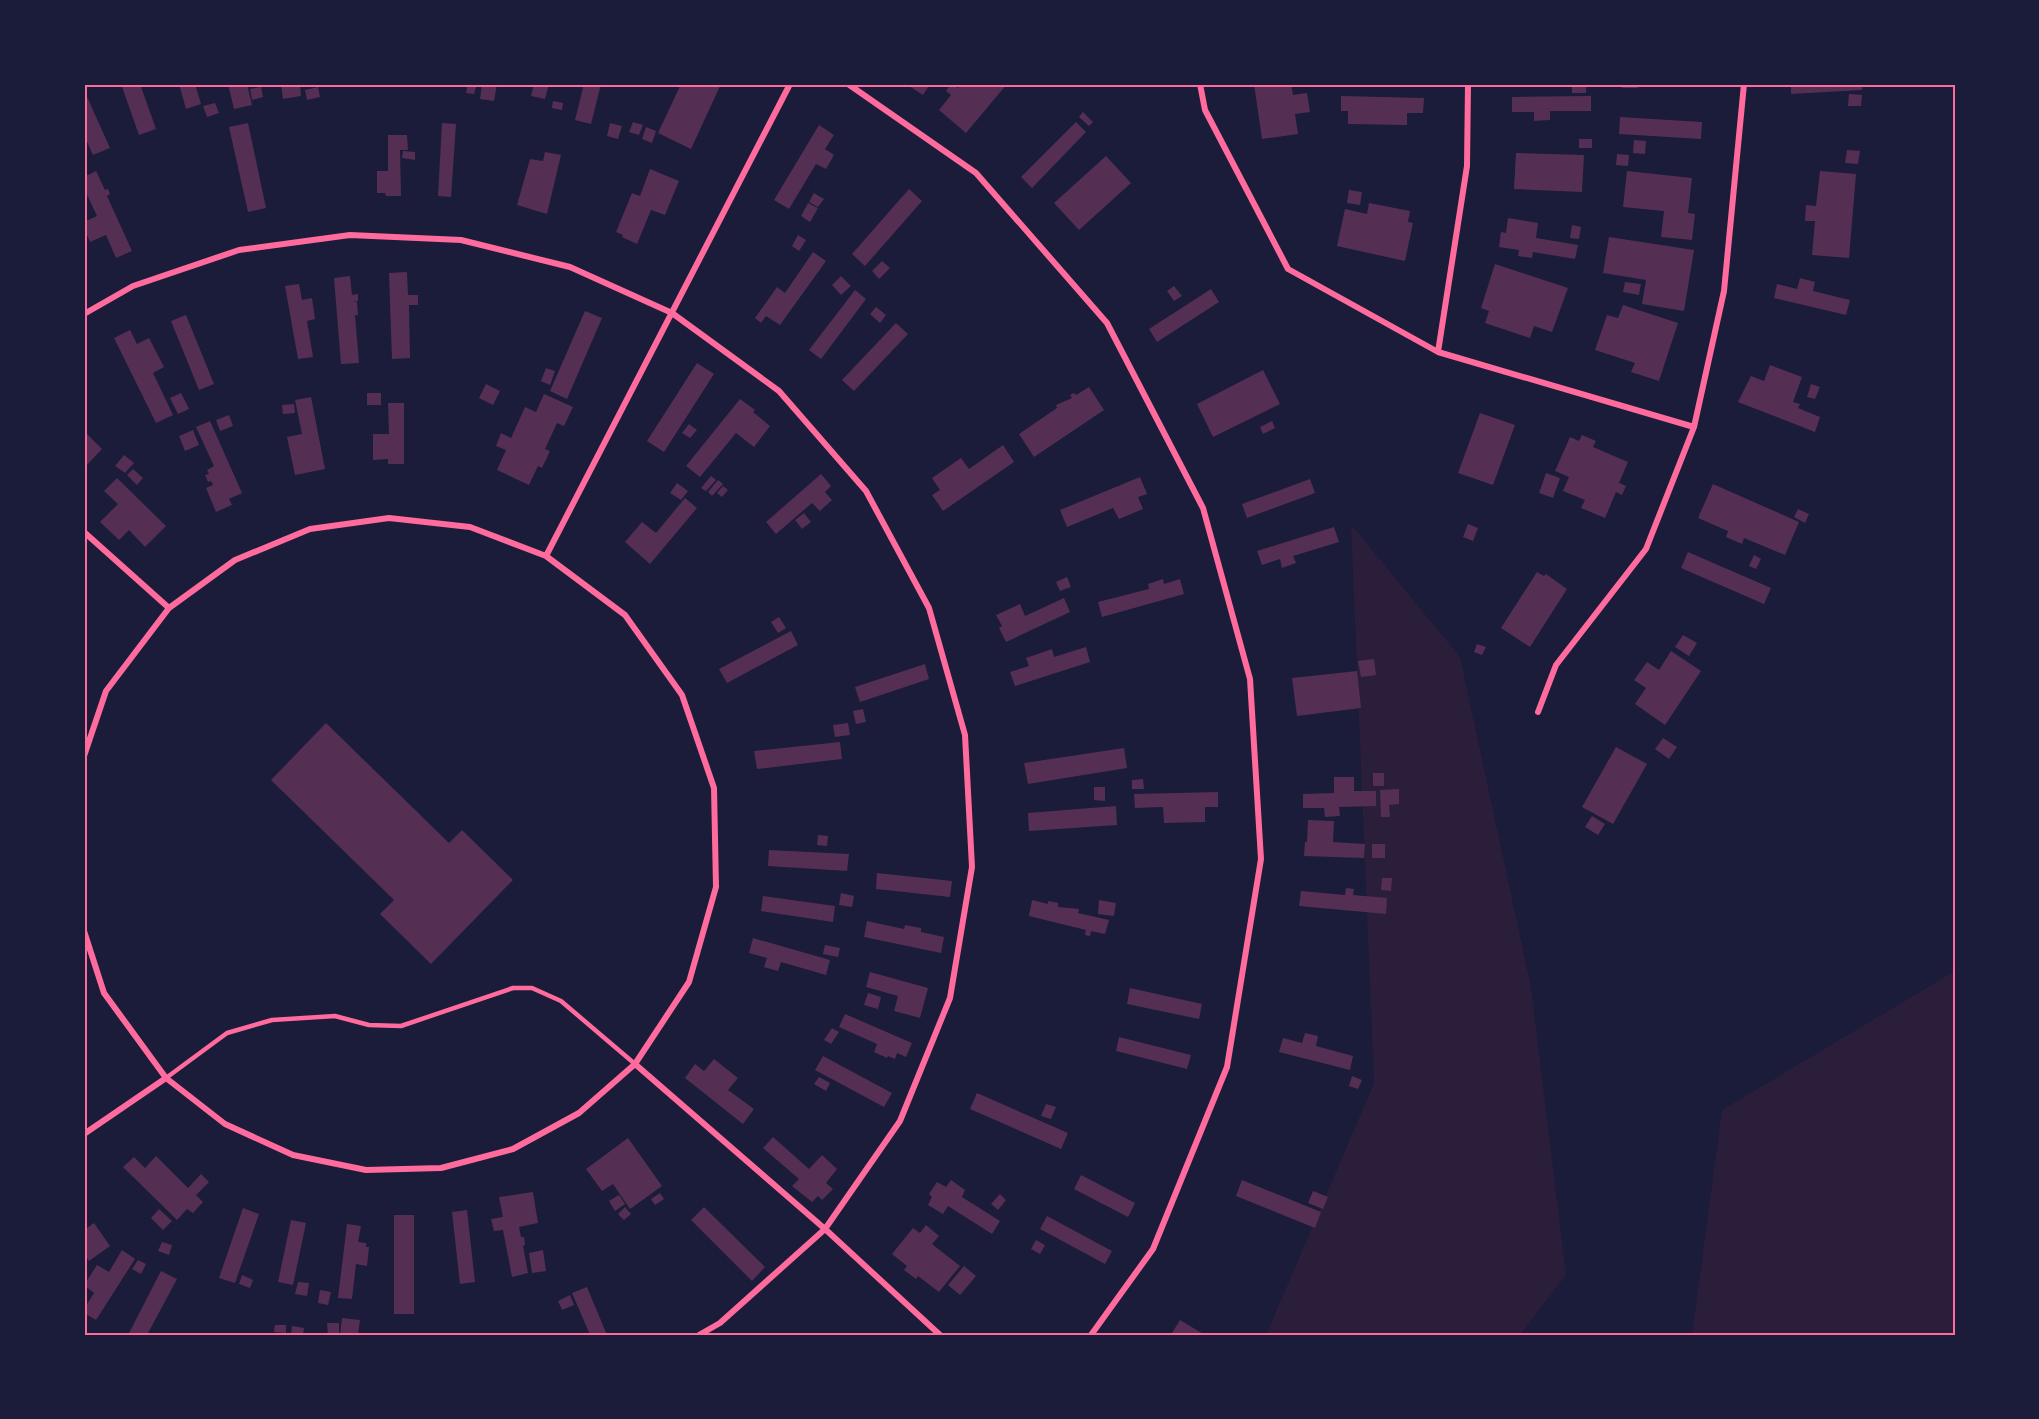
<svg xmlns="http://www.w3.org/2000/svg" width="2039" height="1419" font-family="'Source Serif 4',serif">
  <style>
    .green { fill: #2a1e3b }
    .building { fill: #542f53 }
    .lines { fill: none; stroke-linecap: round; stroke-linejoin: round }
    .service { stroke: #ff6b9d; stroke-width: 4.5 }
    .minor { stroke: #ff6b9d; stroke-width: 6 }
    .neatline { fill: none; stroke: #ff6b9d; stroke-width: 2 }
  </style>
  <rect width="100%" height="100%" fill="#1b1b3a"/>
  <path class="green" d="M1351,524L1460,657L1531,987L1566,1275L1520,1335H1266L1374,1083Z
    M1955,971V1335H1692L1722,1110Z"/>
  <path class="building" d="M121,84H140L156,129L139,135Z
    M179,84H195L201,104L186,109Z
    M228,84H247L252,105L234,109Z
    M281,84H300L301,96L283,99Z
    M328,84H352V86L328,87Z
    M434,84H449V87L434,86Z
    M468,84H477L474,94L466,93Z
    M482,84H497L494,101L480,99Z
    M534,84H549L545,99L531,96Z
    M584,84H601L591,124L575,120Z
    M681,84H721L691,149L658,133Z
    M906,84H930L923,95Z
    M951,84L958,88L960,84H1007L966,133L939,110L951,95L946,91Z
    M1254,84H1291L1293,95L1307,93L1310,112L1295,114L1298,134L1262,139Z
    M1572,84H1586V93H1572Z
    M1622,84H1638V88H1622Z
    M1791,84H1862V90L1791,94Z
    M261,87L263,97L252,100L250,89Z
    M318,87L320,97L307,100L305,90Z
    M84,90L110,148L93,155L84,135Z
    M1849,94L1862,95L1861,106H1848Z
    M1341,96L1424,98L1423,113H1407V125L1348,124V111H1341Z
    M1591,96V111H1550V120L1534,121V112H1512V97Z
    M553,101L563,103L562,110L552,108Z
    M215,103L219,113L207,117L203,106Z
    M1083,112L1093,122L1089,126L1079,117Z
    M1620,117L1702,122L1701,139L1619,134Z
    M633,122L643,125L639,135L629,132Z
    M1076,122L1086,132L1032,188L1021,177Z
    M248,123L266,208L248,212L229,127Z
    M442,123L456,124L451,197L438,196Z
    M610,123L622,126L618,139L607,136Z
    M819,125L834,135L825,149L834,155L826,169L816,164L789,209L774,200Z
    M646,127L656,131L652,143L642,139Z
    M388,135H407L408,150H400L401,196H386L385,193H377V171H388Z
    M1579,139H1592V148H1579Z
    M1634,140L1646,141L1645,154L1633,153Z
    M1847,150L1860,151L1858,164L1845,163Z
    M403,151L415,152V160L402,158Z
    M545,152L561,155L547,214L517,205L530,159L543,161Z
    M1516,153L1584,155L1582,192L1514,189Z
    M1617,154L1629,155L1628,166L1616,165Z
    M1106,156L1131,183L1079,230L1054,203Z
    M650,169L679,181L665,215L651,210L637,244L622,237L623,235L616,232L632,193L640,196Z
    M96,171L105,190L108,189L110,194L107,196L132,251L116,258L106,235L90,242L84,228V222L97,216L84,188V177Z
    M1627,171L1692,178L1688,213L1695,214L1692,240L1661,237L1664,211L1623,207Z
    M1820,171L1856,174L1849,258L1812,255L1815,221H1805L1806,205L1816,206Z
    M909,189L922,201L865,266L852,254Z
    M1349,190L1362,192L1360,205L1347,203Z
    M814,193L824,199L818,207L809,202Z
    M808,203L818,208L810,222L801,216Z
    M1369,203L1410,211L1408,222L1413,223L1405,261L1337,246L1345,209L1367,214Z
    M1508,218L1538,223L1536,238L1578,245L1575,259L1533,252L1532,258L1518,256L1519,250L1499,247L1501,232L1506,233Z
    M1572,225L1581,227L1579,239L1570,238Z
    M798,235L806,240L799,251L792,246Z
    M1609,237L1694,250L1684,311L1642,304L1646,280L1603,273Z
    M813,252L826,261L780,325L766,316L761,323L755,318L777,287L785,293Z
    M882,261L890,268L879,279L872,271Z
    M1495,264L1568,288L1552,332L1534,326L1530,338L1485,323L1489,311L1481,308Z
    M407,272L408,295H418V305H409L410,358L392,359L389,273Z
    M350,276L352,295L358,294V301L353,302H357L358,315H355L359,363L341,364L334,278Z
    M841,276L851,286L841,295L832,285Z
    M1800,278L1815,282L1813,291L1850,300L1846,315L1774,298L1777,284L1797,289Z
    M1625,282L1641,284L1639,295L1623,292Z
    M299,284L302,300L312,298L315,319L307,321L313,357L298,359L285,286Z
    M1174,286L1182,296L1174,301L1167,291Z
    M1211,289L1219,302L1157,342L1149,329Z
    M855,290L866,299L821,359L809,350Z
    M1623,305L1678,323L1659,381L1631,372L1635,363L1595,350L1607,315L1618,318Z
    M876,307L886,315L880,323L870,314Z
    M585,311L602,318L567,399L550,391Z
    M186,315L214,384L199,390L171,321Z
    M896,323L908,334L854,391L842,380Z
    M130,330L137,344L149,338L164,367L153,373L173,415L156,423L114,338Z
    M697,363L714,374L664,452L647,441Z
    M1770,365L1802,377L1793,402L1800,404L1798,408L1820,417L1815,432L1738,402L1751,376L1764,381Z
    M546,368L555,371L550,385L541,381Z
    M1263,370L1280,404L1213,437L1197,404Z
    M486,384L500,391L493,405L479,398Z
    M1811,384L1820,387L1815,399L1807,397Z
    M1089,387L1104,410L1034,457L1019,434L1057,408L1056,405L1072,398L1070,395L1074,393L1076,395Z
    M181,393L189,409L178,414L170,398Z
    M367,393H381V405H367Z
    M544,394L573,407L564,426L557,423L545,449L550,451L542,468L538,466L529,485L497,470L506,450L496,446L501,433L511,438L525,407L536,412Z
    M311,397L325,469L295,475L287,437L302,434L295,400Z
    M740,399L755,410L753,412L770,426L754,447L736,433L700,477L686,466Z
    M388,403H404V464H388V459L373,460V434H389Z
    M294,404L295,413L283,414L282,405Z
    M1480,413L1515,425L1493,485L1458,473Z
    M229,415L233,426L220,431L216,420Z
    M210,421L242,493L229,499L232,505L216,512L206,488L213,485L211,481L208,482L205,475L209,474L207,470L214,466L196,427Z
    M1272,421L1275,428L1263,434L1260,427Z
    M689,424L697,430L690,438L682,433Z
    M193,430L199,445L185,451L179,436Z
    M84,431L102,449L84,468Z
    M1582,435L1596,441L1593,447L1628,462L1619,483L1626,486L1622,495L1616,492L1605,518L1581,508L1585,500L1563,491L1569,477L1555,471L1570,437L1579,441Z
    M1003,445L1014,462L943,511L932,495L940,490L932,478L961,458L969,469Z
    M124,455L134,463L125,473L115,466Z
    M133,469L143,478L137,485L127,475Z
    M1546,473L1560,478L1553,498L1539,493Z
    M821,474L831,486L825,492L832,500L820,511L812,503L776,534L766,522Z
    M711,476L716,480L706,491L701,488Z
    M1140,477L1147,494L1138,497L1143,509L1119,519L1113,508L1067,527L1060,510Z
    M117,478L166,526L145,547L129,530L119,540L100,522L118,504L104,491Z
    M1310,479L1315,493L1247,518L1242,504Z
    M718,480L723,484L712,496L708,492Z
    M677,483L688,491L681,500L670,493Z
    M1713,484L1799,522L1785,555L1744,538L1742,544L1726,537L1728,531L1698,518Z
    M723,486L728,490L722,497L717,493Z
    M685,498L697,508L650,564L625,542L642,522L656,533Z
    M1798,509L1809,514L1805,523L1794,517Z
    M804,513L811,522L802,529L795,520Z
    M1468,524L1478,528L1473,541L1463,537Z
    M1334,527L1339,542L1293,556L1296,563L1282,568L1280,559L1262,565L1257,551Z
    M1688,552L1771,588L1764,604L1681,568Z
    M1754,555L1761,559L1756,569L1749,566Z
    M1537,572L1544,576L1546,574L1567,589L1530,647L1501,628Z
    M1067,577L1071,587L1060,591L1056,582Z
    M1163,579L1164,584L1180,579L1184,594L1102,617L1098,602L1149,589L1148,584Z
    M1064,598L1070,612L1006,642L999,628L1002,626L996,615L1020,604L1025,616Z
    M779,617L786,628L778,633L771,622Z
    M791,631L798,645L727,683L719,669Z
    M1683,635L1697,643L1689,656L1675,647Z
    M1477,644L1486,647L1482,655L1474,652Z
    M1086,647L1090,662L1015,686L1010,672L1029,666L1026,658L1052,649L1054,657Z
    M1671,651L1701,671L1665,725L1635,704L1646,688L1634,680L1647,662L1659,670Z
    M1374,659L1376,675L1361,677L1358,661Z
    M925,664L929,679L860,702L855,687Z
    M1357,671L1361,708L1297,716L1292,678Z
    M863,709L866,722L856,724L853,711Z
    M326,723L449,843L462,830L513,880L431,964L380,914L394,900L271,780Z
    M848,723L850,735L835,737L833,725Z
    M1663,738L1677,747L1669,759L1655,749Z
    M840,742L842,759L757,769L754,751Z
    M1616,747L1647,764L1613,824L1582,807Z
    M1124,748L1127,768L1028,784L1024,763Z
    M1373,773H1384V786H1373Z
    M1334,777H1354V791H1376V806L1339,807L1340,816L1325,817L1324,808H1303V794L1334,793Z
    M1143,779L1144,789H1132V780Z
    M1094,787H1105V801L1094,800Z
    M1399,789V804L1389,805L1390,817H1381L1380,790Z
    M1218,792V807H1205V822L1164,823L1163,807L1135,808L1134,794Z
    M1116,806L1117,825L1029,831L1028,813Z
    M1592,816L1605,824L1598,835L1585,827Z
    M1308,820L1334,821L1333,842L1365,844L1364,858L1304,856L1305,842H1307Z
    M818,835L828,836L827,846L817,845Z
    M1372,844H1385V858H1372Z
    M769,850L849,854L847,871L768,866Z
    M877,873L952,881L950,897L876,889Z
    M1382,878H1392L1391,891L1381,890Z
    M1346,888L1354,889L1353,895L1387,898L1386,914L1299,906L1301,891L1345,895Z
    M841,893L854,896L852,907L839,905Z
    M763,896L835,906L833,922L761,911Z
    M1032,900L1048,904V901L1058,903V907L1079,909L1078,913L1109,920L1105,934L1091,931L1090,936L1085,935L1086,930L1029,916Z
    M1099,900L1116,903L1114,916L1098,914Z
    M867,921L904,929L905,925L921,928V932L944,937L941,953L864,937Z
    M753,938L830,960L826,975L781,962L778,971L764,967L767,958L749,953Z
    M825,945L840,948L838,957L823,954Z
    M870,972L928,988L920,1018L894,1011L898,996L866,987Z
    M1130,988L1202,1004L1199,1019L1127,1004Z
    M868,993L881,997L878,1009L864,1005Z
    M845,1014L912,1043L906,1057L897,1053L895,1059L888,1056L887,1058L874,1052L877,1044L839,1027Z
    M832,1028L839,1032L831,1044L824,1040Z
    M1305,1033L1318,1036L1316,1046L1353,1056L1350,1070L1279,1052L1283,1038L1302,1043Z
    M1119,1037L1191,1055L1187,1069L1116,1051Z
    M823,1056L892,1093L884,1107L815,1070Z
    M714,1059L738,1078L728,1090L754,1109L743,1124L685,1078L695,1064L704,1071Z
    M1352,1076L1362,1080L1358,1089L1349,1086Z
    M819,1077L830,1083L826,1091L814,1084Z
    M977,1093L1068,1133L1061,1149L970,1109Z
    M1046,1104L1056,1107L1051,1119L1041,1116Z
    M773,1137L809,1169L822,1155L837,1169L826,1183L833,1189L822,1200L818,1196L812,1202L792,1186L799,1179L763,1148Z
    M628,1138L662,1186L630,1209L613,1184L602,1191L586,1169Z
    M156,1156L188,1188L201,1174L209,1182L196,1195L203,1202L193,1213L187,1209L177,1220L123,1167L134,1157L145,1168Z
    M1081,1175L1135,1203L1128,1217L1074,1189Z
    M951,1180L965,1190L962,1197L1000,1221L992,1234L948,1206L943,1214L928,1205L932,1197L929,1194L937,1182L946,1187Z
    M1242,1180L1321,1212L1315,1228L1236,1196Z
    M1313,1191L1328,1197L1323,1209L1308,1203Z
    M533,1192L538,1223L519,1227L521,1237H524L525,1245L523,1246L528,1273L512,1277L503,1230L494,1231L491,1219L503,1217L499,1197Z
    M660,1193L664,1199L655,1205L651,1199Z
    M1000,1194L1006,1200L998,1210L991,1204Z
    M619,1195L625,1204L615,1211L609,1201Z
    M625,1207L631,1214L624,1220L618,1214Z
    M704,1207L765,1267L752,1281L691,1220Z
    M243,1208L259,1214L235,1283L219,1278Z
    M159,1209L172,1221L163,1230L151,1218Z
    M467,1210L475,1282L460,1284L452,1212Z
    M394,1215H414V1314H394Z
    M1047,1216L1112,1251L1105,1264L1040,1229Z
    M291,1220L306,1223L293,1285L278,1282Z
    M94,1223L110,1246L89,1261L84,1254V1230Z
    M347,1224L361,1226L358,1242L366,1243V1247H369L367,1266L356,1264L352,1299L338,1298Z
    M926,1225L939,1236L932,1244L960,1266L939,1292L918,1276L916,1279L904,1270L907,1266L892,1254L913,1228L920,1233Z
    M1036,1240L1045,1245L1040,1254L1031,1249Z
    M162,1242L172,1245L169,1255L158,1251Z
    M122,1250L135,1259L96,1320L84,1313V1309L94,1293L84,1285L97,1265L109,1272Z
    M543,1250L546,1271L532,1273L529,1253Z
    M138,1260L146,1264L141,1274L132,1269Z
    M964,1266L976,1276L960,1295L948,1285Z
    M161,1271L177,1279L147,1335H128Z
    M242,1275L253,1280L250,1288L239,1284Z
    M298,1282L309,1283L307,1296L295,1294Z
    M587,1287L607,1335H590L572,1293Z
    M320,1290L331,1292L328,1305L318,1303Z
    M570,1295L574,1305L562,1310L558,1301Z
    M342,1318L360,1320L358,1335H340Z
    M1180,1320L1205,1335L1172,1333Z
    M327,1323H339V1335H328Z
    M275,1325H286V1333L274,1332Z
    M292,1326L304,1328L303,1335H291Z"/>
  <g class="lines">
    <path class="service" d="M166,1078L227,1033L272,1020L335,1016L369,1025L401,1026L513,988H532L561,1001L635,1064"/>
    <path class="minor" d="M848,84L976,173L1107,323L1203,508L1250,679L1261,859L1227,1067L1153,1249L1091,1335
      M1200,84L1205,110L1288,269L1438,352L1694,427
      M84,314L133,286L239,250L350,235L461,240L570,267L672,313L779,391L866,491L929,608L965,735L972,867L950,998L900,1121L825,1229L720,1323L699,1335
      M1438,352L1467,166L1468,84
      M84,532L169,608
      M546,556L790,84
      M1538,712L1556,665L1646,549L1694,427L1724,291L1744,84
      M84,756L106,691L169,608L235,560L310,529L389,518L470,527L546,556L625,615L682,695L714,788L716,887L689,982L635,1064L579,1113L513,1149L441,1168L366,1170L293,1155L225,1124L166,1078L104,993L84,931
      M635,1064L825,1229L940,1335
      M84,1134L166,1078"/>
  </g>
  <rect width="2039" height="1419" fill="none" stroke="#1b1b3a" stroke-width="171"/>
  <rect x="86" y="86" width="1868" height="1248" class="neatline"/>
</svg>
